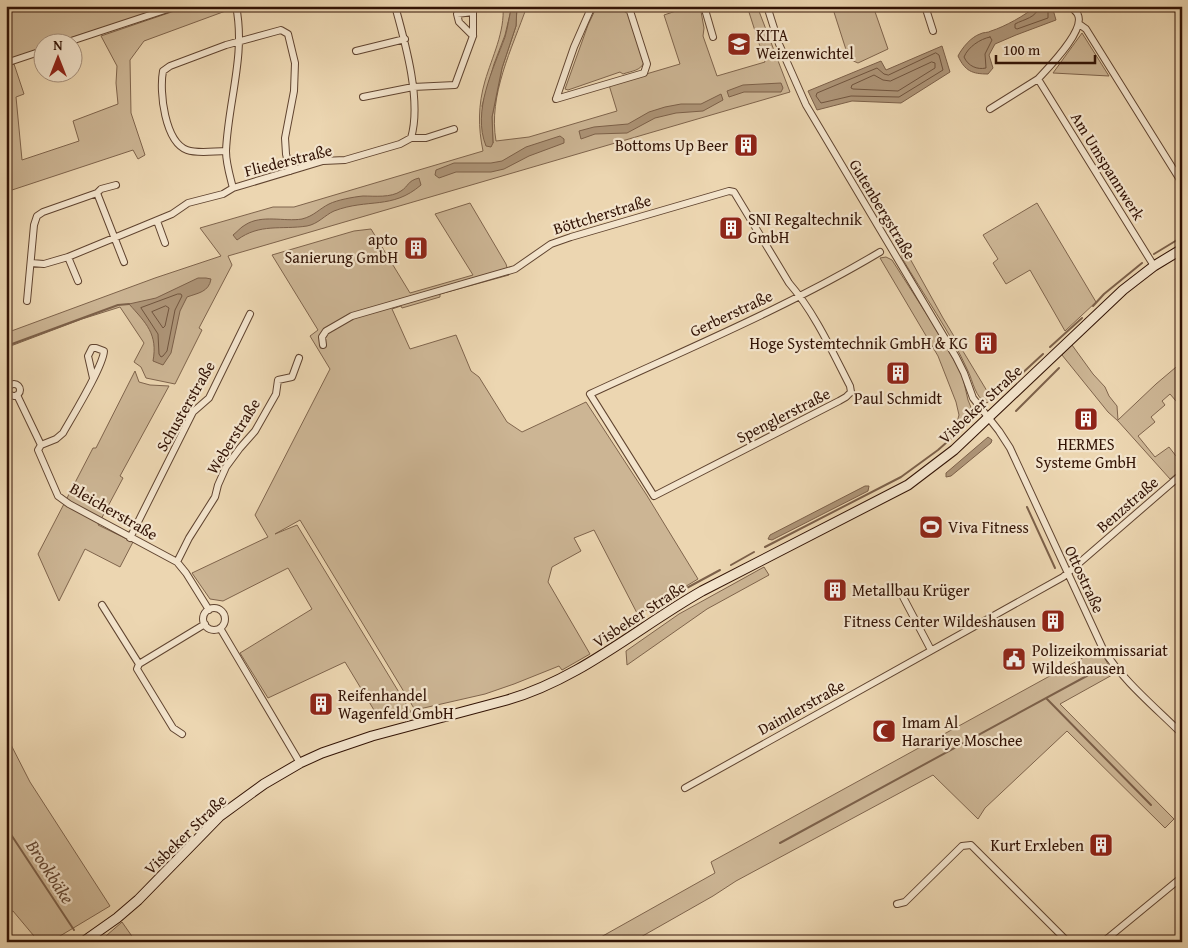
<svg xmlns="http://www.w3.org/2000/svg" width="1188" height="948" font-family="'Gentium Book Plus',serif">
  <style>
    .green { fill: #ccb594; stroke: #7f644c }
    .water { fill: #ad9477; stroke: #7c6049 }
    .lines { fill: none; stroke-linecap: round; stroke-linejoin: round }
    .shore { stroke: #70543e; stroke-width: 1 }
    .stream { stroke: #7c6049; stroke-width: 2 }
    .minor-casing { stroke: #604430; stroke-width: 8 }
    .secondary-casing { stroke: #321305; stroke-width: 11 }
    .minor { stroke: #f3e4cc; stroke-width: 6 }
    .secondary { stroke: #f3e4cc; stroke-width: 9 }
    .labels { text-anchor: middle; stroke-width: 4.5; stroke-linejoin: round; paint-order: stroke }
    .poi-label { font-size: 16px; fill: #321305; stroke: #f3e4cc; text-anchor: start }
    .street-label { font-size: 16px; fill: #321305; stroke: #f3e4cc }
    .water-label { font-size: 18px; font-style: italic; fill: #634733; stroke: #f3e4cc }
  </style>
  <rect width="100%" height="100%" fill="#ecd6b1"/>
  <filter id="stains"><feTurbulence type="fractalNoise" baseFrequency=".004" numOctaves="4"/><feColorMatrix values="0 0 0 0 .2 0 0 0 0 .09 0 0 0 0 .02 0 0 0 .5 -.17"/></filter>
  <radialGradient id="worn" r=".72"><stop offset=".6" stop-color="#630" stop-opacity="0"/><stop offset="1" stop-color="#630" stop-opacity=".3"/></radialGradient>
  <path class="green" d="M6,6H153L154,11L58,42H42V48L6,60Z
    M189,6H230L231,9L144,41L130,60L131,113L145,155L138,159L133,150L6,192V67L14,64L24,94L16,97L22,160L79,141L73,121L118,104L116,83L117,66L101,36Z
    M503,6H512L505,35L494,64L482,106L493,143L492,117L502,68L516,26L517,6H527C512,49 488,95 496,141L529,137L617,111L609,85L680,64L664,15L691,6H700L704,28L703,36L717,76L765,62L747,6H757L790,92L228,256L232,265L199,328L202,330L175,384L146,378L141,367L134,362L144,343L120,307L82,319L8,347L6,355V333L155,278L221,256L200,228L273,207H294L483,151C478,127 478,105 485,81C492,57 505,32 503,6Z
    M597,6H613L627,11L644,62C641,71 631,71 623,74L620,72L568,90L565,89L588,25Z
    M832,6H873L888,49L858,63L849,59Z
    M1082,33L1109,76L1053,73Z
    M470,203L506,264L509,275L440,294V297L402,308L401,306L392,309L410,349L456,335L471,371L479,377L507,422L522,432L586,402L646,494L698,579L638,615L594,530L574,538L581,551L552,567L548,582L590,654L562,670L559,666L514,684L485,694L415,710L300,520L275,534L297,525L411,712L380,720L345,662L268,698L240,653L312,609L288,568L223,601L210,599L192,573L268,537L255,515L330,369L310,336L318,330L272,255L354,231L371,229L410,293L473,275L435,214Z
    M1037,203L1096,302L1065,331L1030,270L1006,284L993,263L998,259L983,235Z
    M903,246L943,318L987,391L999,392L987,403C975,398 973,381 968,371C951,333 923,294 902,258Z
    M886,257L892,260L931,321L962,374L968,400L974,415L954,433L959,415L956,402L938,356L880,258Z
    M1072,345L1093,374L1105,387L1109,396L1117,406L1118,420L1156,384L1182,362V408L1170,394L1162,401L1165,405L1151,417L1155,422L1138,436L1155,457L1169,447L1176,456L1180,452L1182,454V469L1170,479L1118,421L1108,412L1062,355Z
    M135,371L139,382L150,385L169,386L120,476L123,478L98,525L133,542L120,567L85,549L59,601L38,554L93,448H96Z
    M764,567L769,575L707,609L627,665L626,651L679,614Z
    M1099,649L1114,674L1060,704L1174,819L1165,828L1067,731L985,808L978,819L933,775L736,881L713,896L632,942H592L715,873L711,862Z
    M6,735L30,782L110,906L50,942H39L13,911L6,913Z
    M122,922L136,942H99Z"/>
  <path class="water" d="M512,6H517L516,26L502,68L492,117L493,143L491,147L486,146C472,111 493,70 505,37C508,27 509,16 512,6Z
    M1036,6H1052L1056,20L1016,35L995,44L989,55L993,68L988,74C972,74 965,71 958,56C962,48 971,37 980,34C983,32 988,33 991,31C1004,27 1026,15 1036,6Z
    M942,46L950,72L901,103L852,101L817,110L808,91L881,61L886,70Z
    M781,83L783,88L781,92H744L729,97L727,91L743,85Z
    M721,94L723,100L703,111L676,113L655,118L627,133L595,134L581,139L579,131L594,127L628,124L649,112L665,107L681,104H701Z
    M560,136L564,139V143L529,156L504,169L491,172H456L439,178L435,175L436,170L454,163H491L502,161L526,147Z
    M419,178L421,185C392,210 368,198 334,211C325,215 318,224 307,226C281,230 260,223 237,240L233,235C237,232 241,227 245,225C262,214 284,222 302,219C314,216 319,209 329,204C337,200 353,197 363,196C374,196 391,198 401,191C409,186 407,181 419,178Z
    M198,278H206L211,279C209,292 198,293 187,297L180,311L171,353L163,365L153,361C158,334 146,323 129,304L156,298Z
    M988,437L992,440L991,443L951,476L946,477V473Z
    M865,486H869L868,491L772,540L768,539L770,535Z"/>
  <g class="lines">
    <path class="shore" d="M1039,6C1037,18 1024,19 1015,24V28L1017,29L1048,18V6
      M990,37L992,40L985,54L986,68C977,70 968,66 964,57C968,47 980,39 990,37Z
      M936,53L939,55L943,70L899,97L851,96L821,103L816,96L817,93L877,68L884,74L888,75Z
      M932,62L935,63V68L898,91L853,89L851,88L852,85L874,75L883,80L890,81Z
      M178,294H181L182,296L175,310L167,351L163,356L161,357L159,354L158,334L141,308Z
      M166,306L169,308L165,326L163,328L152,312Z"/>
    <path class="stream" d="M1154,254L1182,237
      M1093,306L1104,294L1142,263
      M12,344L118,305L129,304
      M1050,347L1082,318
      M993,400L1043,354
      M1016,411L1059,368
      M1027,507L1055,568
      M765,547L901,477L938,450L973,419
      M731,565L754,552
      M653,609L670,597L720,570
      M1046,698L1151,805
      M6,827L74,930
      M780,843L1094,672"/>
    <g class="minor-casing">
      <path id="minor" d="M395,6C405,42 422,101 411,138
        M704,6L713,37
        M767,6L779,44L806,105L956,357L964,373L973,398L999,431L1010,448L1103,649C1123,681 1155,707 1182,734
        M925,6L933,31
        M1070,6C1073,9 1077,12 1078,15C1085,31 1049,67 1038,79L1154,266
        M1079,24L1086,29L1182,183
        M68,42L177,6
        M356,51L405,39
        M6,63L42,51
        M363,97L413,87L455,85L473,36V12L457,14L459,22L473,36
        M556,99L644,73L647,64L630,11L623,6
        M556,99L574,47L592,6
        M990,109L1038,79
        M411,138H426L454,129
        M226,151C214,151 198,154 187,150C165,142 159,92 163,71L170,66L226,45L281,30L288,34L295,63L294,91L285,138L286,154L290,171
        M233,188C230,176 226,164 226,151C228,102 246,55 236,6
        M97,193L101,189L116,185
        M157,221L165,243
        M68,257L78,281
        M31,263L44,264L68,257L172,214L188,203L223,194L233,188L323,161L345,160L400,144L411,138
        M27,301L34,225L37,216L43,212L97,193L124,262
        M323,345L322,337L326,331L352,316L515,269L551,244L571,237L729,191L734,192L789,283C815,313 832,351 850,386L851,392L846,397L839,401L654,496L590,394C687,349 788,307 880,252
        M8 390a6 6 0 1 1 12 0a6 6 0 1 1-12 0Z
        M17,395L41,445L38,450L58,496L69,504L177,562L186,573L209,610
        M41,445L56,439L63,433C72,417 103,367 104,351L96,348H92L88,356L93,378
        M130,538L193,412L209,398L250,314
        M177,562L189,538L215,497L218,485L226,467L240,448L255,431L276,394L278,380L292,377L299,358
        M891,591H897L902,595L931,650
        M102,605L139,664L137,669L173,728L182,734
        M203 619a11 11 0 1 1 22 0a11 11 0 1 1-22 0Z
        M220,628L300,763
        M139,664L205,624
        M685,788L1063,577L1182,474
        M897,904L905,902L962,846L971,845L1068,942
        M1103,942L1182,877"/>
    </g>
    <g class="secondary-casing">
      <path id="secondary" d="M83,942L117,918L138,900L220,816L264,784L300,763L322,753L372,736L507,700C580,679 637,628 702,591L908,485L954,450L1123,290L1154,266L1182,249"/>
    </g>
    <use href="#minor" class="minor"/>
    <use href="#secondary" class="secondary"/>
  </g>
  <defs>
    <g id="school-square" transform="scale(1.25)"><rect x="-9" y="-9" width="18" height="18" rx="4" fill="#8f2418" stroke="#f3e4cc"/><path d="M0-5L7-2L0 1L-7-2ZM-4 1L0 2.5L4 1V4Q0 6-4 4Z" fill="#fff"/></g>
    <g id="building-square" transform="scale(1.25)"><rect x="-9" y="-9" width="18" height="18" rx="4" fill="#8f2418" stroke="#f3e4cc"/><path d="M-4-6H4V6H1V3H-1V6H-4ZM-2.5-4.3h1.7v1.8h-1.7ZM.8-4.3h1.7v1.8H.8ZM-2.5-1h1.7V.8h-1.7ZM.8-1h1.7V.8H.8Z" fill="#fff"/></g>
    <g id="stadium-square" transform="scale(1.25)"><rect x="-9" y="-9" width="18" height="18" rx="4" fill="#8f2418" stroke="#f3e4cc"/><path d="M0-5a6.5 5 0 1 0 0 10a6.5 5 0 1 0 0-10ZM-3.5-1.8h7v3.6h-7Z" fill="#fff"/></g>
    <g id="civic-square" transform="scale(1.25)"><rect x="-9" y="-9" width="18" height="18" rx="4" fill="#8f2418" stroke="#f3e4cc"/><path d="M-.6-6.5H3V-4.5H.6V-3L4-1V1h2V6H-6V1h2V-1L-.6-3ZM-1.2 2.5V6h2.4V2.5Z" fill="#fff"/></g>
    <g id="mosque-square" transform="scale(1.25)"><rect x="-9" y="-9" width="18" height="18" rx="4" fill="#8f2418" stroke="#f3e4cc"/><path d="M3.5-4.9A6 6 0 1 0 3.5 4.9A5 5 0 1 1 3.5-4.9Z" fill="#fff"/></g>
  </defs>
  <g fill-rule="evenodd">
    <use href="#school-square" x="739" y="44"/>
    <use href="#building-square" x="746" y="145"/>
    <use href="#building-square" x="731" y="228"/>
    <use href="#building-square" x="416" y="248"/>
    <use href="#building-square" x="986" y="343"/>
    <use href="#building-square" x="898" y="373"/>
    <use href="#building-square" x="1086" y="419"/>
    <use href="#stadium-square" x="931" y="527"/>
    <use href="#building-square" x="835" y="590"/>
    <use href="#building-square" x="1053" y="621"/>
    <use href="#civic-square" x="1014" y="659"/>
    <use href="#building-square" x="321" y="704"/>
    <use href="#mosque-square" x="884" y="731"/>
    <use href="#building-square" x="1101" y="845"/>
  </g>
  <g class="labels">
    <g class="poi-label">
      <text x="756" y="41">KITA<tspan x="756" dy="18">Weizenwichtel</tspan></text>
      <text x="728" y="151" text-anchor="end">Bottoms Up Beer</text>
      <text x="748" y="225">SNI Regaltechnik<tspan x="748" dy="18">GmbH</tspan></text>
      <text x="398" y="245" text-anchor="end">apto<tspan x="398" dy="18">Sanierung GmbH</tspan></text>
      <text x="968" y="349" text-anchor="end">Hoge Systemtechnik GmbH &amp; KG</text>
      <text x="898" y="404" text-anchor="middle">Paul Schmidt</text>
      <text x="1086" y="450" text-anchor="middle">HERMES<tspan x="1086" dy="18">Systeme GmbH</tspan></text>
      <text x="948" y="533">Viva Fitness</text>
      <text x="852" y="596">Metallbau Krüger</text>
      <text x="1036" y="627" text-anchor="end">Fitness Center Wildeshausen</text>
      <text x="1032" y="656">Polizeikommissariat<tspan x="1032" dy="18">Wildeshausen</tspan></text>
      <text x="338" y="701">Reifenhandel<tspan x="338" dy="18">Wagenfeld GmbH</tspan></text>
      <text x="902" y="728">Imam Al<tspan x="902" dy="18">Harariye Moschee</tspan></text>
      <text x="1084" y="851" text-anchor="end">Kurt Erxleben</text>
    </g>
    <g class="street-label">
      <text transform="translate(288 160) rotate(-14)" y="6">Fliederstraße</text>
      <text transform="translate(1108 166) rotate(58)" y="6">Am Umspannwerk</text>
      <text transform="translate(883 209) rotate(59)" y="6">Gutenbergstraße</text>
      <text transform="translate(602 214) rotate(-17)" y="6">Böttcherstraße</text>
      <text transform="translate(731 313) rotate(-25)" y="6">Gerberstraße</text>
      <text transform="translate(980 404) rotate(-43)" y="6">Visbeker Straße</text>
      <text transform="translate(185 406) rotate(-60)" y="6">Schusterstraße</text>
      <text transform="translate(783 415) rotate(-27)" y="6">Spenglerstraße</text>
      <text transform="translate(233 436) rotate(-58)" y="6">Weberstraße</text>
      <text transform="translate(1127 504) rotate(-41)" y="6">Benzstraße</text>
      <text transform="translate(114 511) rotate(30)" y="6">Bleicherstraße</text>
      <text transform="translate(1085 579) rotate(65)" y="6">Ottostraße</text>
      <text transform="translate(639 614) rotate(-33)" y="6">Visbeker Straße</text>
      <text transform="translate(801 707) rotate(-29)" y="6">Daimlerstraße</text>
      <text transform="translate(185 834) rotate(-44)" y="6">Visbeker Straße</text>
    </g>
    <g class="water-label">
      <text transform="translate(50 872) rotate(57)" y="6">Brookbäke</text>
    </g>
  </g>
  <rect width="1188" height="948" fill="none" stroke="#ecd6b1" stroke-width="25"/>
  <rect x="8" y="8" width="1173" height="933" fill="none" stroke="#321305" stroke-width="2.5"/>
  <rect x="12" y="12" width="1163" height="923" fill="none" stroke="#321305"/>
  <g transform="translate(58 58)"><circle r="24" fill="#f3e4cc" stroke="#a6907c"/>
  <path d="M0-4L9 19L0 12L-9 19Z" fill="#8f2418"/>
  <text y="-8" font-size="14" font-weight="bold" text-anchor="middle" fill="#321305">N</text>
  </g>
  <path d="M996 55v8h99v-8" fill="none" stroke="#321305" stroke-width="2.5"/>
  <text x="1003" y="55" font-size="15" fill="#321305" stroke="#f3e4cc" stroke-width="4" paint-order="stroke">100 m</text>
  <rect width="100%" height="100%" filter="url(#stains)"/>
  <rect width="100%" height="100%" fill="url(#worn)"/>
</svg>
